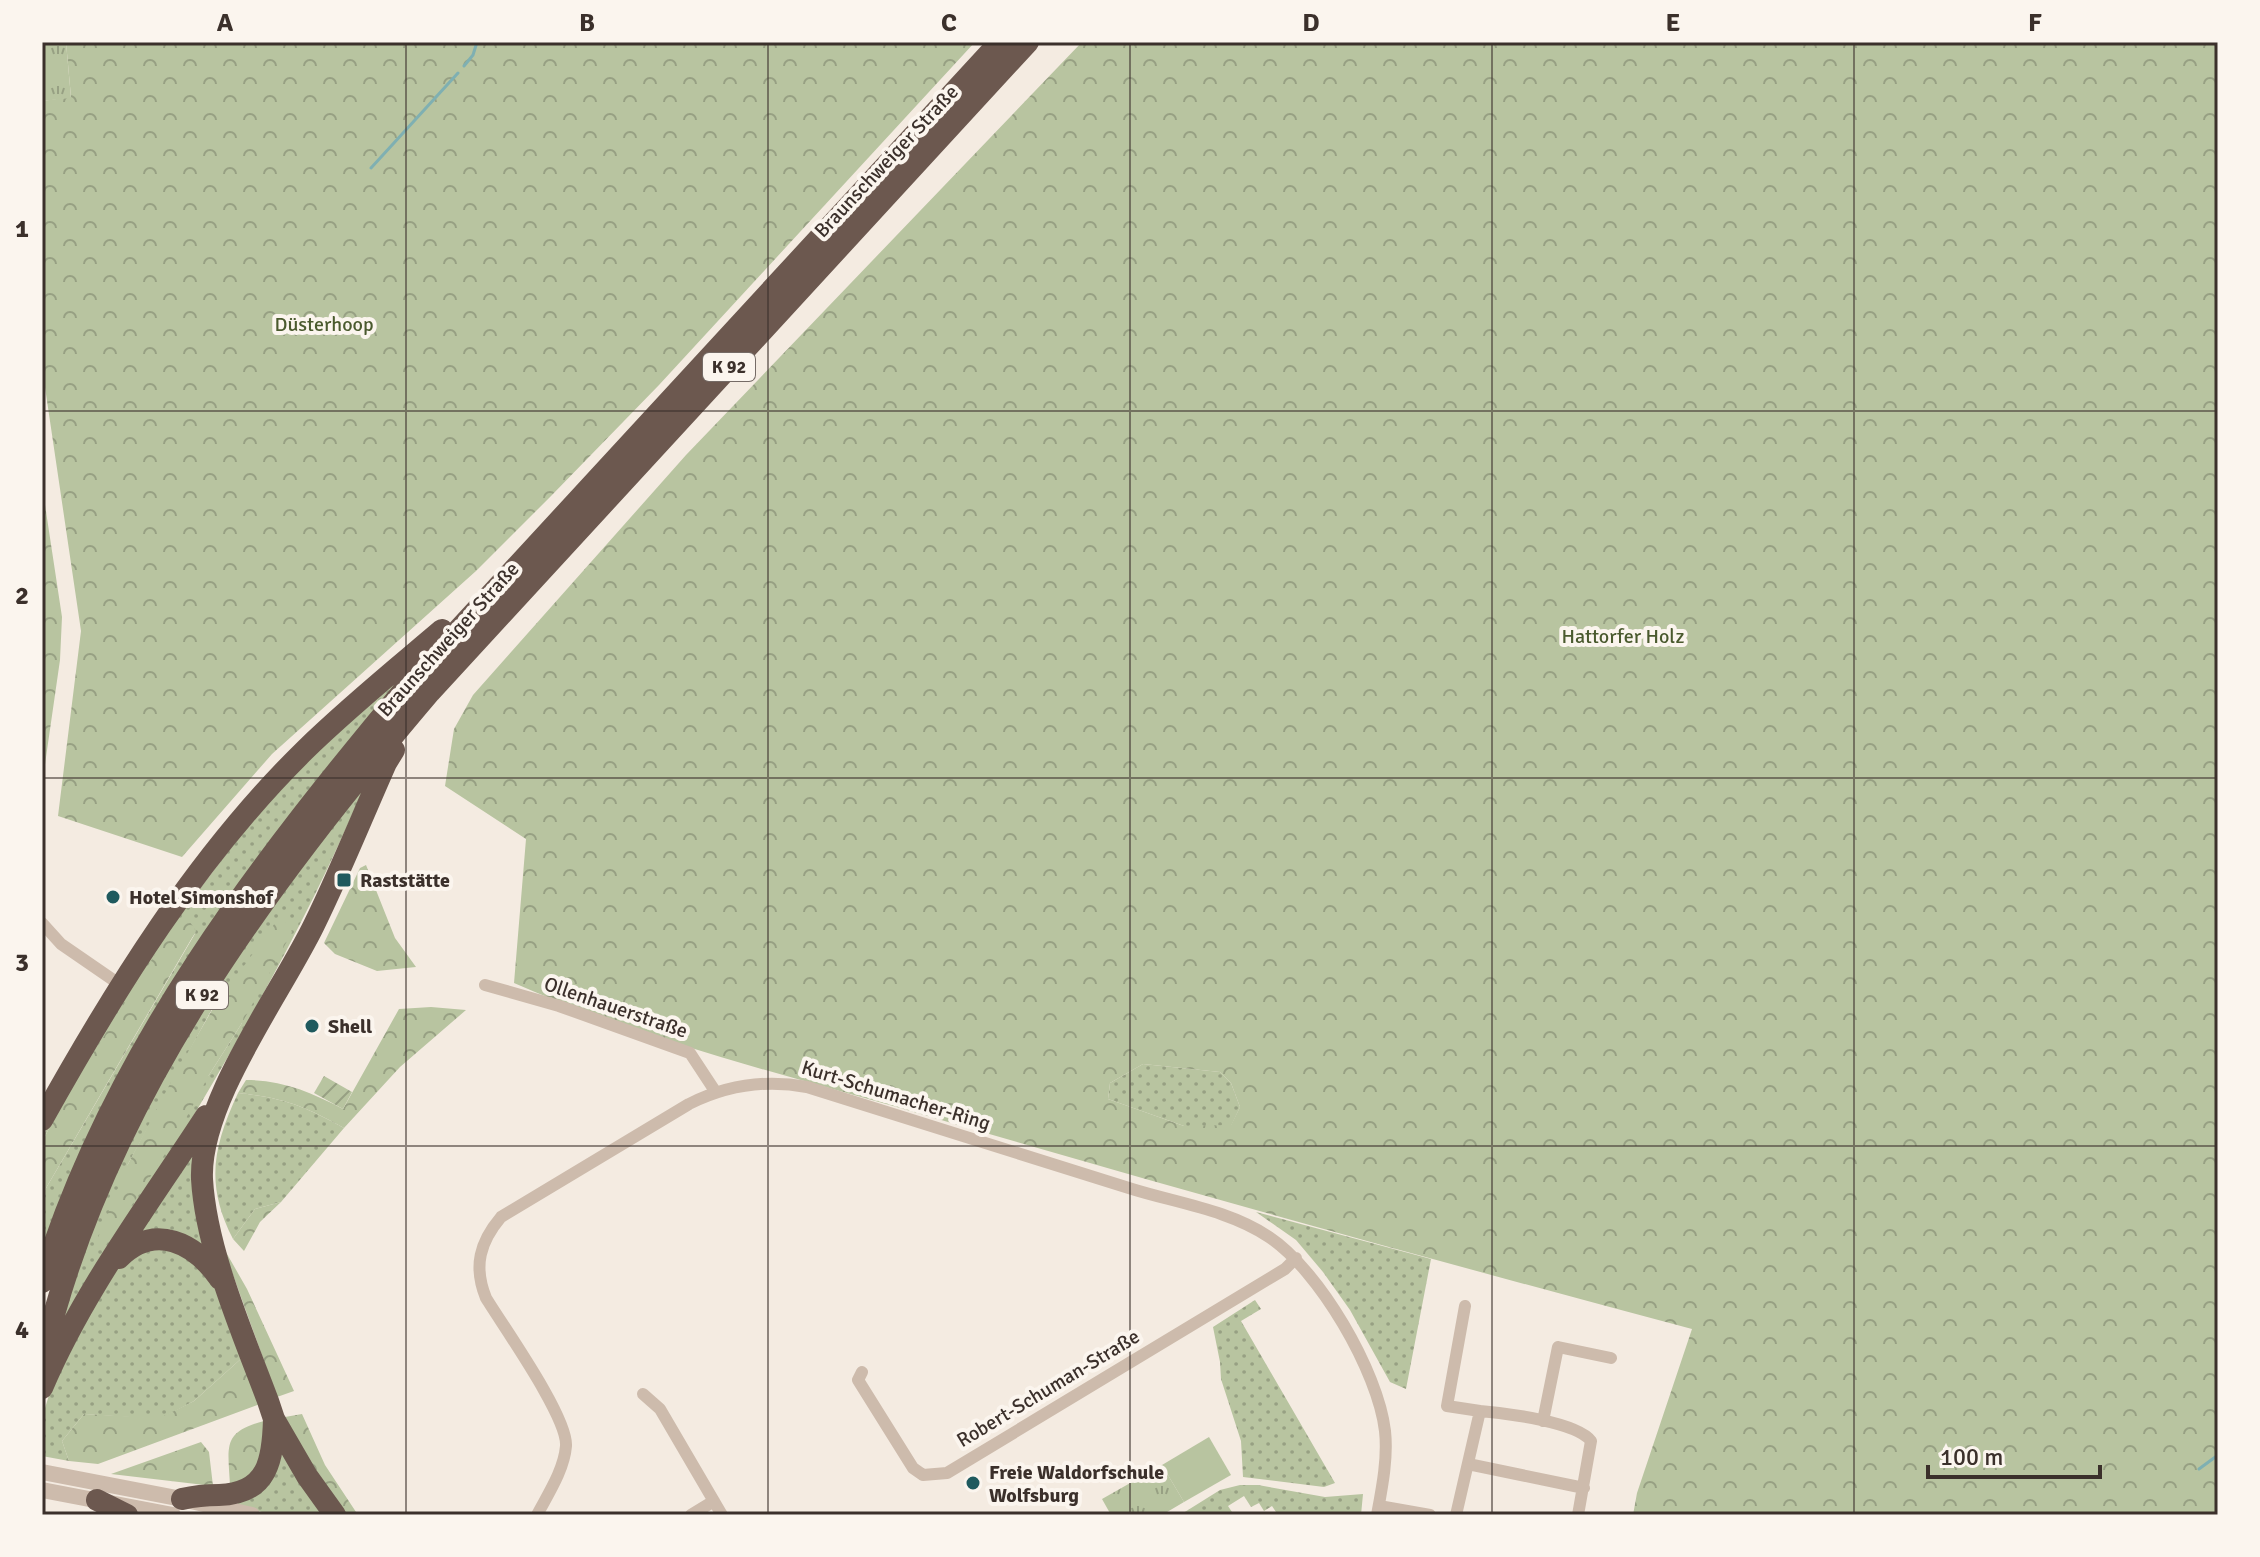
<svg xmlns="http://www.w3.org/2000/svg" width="2260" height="1557" font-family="Signika,sans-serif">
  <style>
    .grass { fill: url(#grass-dots); fill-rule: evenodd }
    .forest { fill: url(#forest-crowns); fill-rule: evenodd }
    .park { fill: url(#park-tufts) }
    .garden { fill: url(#garden-furrows) }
    .pitch { fill: #b8c4a0 }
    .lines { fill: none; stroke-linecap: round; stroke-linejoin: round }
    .stream { stroke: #7fb0b2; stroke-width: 3 }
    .minor { stroke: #cdbbac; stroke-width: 12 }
    .tertiary { stroke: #cdbbac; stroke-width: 16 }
    .trunk { stroke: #6c584f; stroke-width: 22 }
    .grid { fill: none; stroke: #3b302b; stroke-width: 2; stroke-opacity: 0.55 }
    .poi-dot { fill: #1f5a5e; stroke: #fbf5ee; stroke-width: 3 }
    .labels { text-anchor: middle; stroke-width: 8; stroke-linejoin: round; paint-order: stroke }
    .shield { fill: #fbf5ee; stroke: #756b66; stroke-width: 2 }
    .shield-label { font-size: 18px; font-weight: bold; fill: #3b302b }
    .street-label { font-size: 20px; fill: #3b302b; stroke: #fbf5ee }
    .park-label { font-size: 20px; fill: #4a5a2e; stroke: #fbf5ee }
    .poi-label { font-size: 20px; font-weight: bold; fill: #3b302b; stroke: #fbf5ee; text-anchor: start }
    .neatline { fill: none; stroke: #3b302b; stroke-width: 3 }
    .grid-label { font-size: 26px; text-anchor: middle; font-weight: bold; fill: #3b302b }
  </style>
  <defs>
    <pattern id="grass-dots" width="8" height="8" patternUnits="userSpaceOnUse" patternTransform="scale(2)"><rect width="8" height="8" fill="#b8c4a0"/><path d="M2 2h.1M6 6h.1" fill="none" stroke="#97a083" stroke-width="1.8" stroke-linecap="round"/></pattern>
    <pattern id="forest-crowns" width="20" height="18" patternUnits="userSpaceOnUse" patternTransform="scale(2)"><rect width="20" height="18" fill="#b8c4a0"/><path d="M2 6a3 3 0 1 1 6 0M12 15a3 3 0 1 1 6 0" fill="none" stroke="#97a083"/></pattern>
    <pattern id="park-tufts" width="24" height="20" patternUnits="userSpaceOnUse" patternTransform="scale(2)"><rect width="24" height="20" fill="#b8c4a0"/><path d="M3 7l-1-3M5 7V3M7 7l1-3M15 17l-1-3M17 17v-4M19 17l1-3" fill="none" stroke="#97a083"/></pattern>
    <pattern id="garden-furrows" width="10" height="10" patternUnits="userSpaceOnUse" patternTransform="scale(2)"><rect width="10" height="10" fill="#b8c4a0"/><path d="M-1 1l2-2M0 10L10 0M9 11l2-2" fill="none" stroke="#97a083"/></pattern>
  </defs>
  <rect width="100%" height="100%" fill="#f4ebe1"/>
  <path class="grass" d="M398,679L401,682L261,855L42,1260V1195L196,932L56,1113L42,1143L48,1123L154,949L246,828L310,757Z
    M367,780C285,977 167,1160 55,1342C106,1131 237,949 367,780ZM212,1009L242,1023L209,1075L127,1166Z
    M1143,1064L1220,1072L1231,1083L1240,1107L1231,1126H1184L1108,1099L1110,1083Z
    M238,1093C285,1098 304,1106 344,1128L281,1202L255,1209L233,1239C205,1184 213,1147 238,1093Z
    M205,1125L211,1251L133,1240Z
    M1256,1212L1431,1259L1406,1389L1390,1382L1350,1310L1323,1272L1296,1240Z
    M145,1248L181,1250L216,1286L243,1357L194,1401L160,1419L84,1414L62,1441L69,1461L42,1456V1418L56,1372L109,1277L127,1259Z
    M1255,1300L1261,1309L1241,1321L1335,1483L1324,1487L1243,1477L1241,1441L1221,1379L1220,1362L1213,1327Z
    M279,1441L328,1515H272L238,1505L237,1499Z
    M1240,1485H1258L1325,1497L1363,1494L1361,1515H1278L1272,1506L1264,1511L1259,1503L1251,1507L1244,1496L1228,1506L1234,1515H1180L1220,1490Z"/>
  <path class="forest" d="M66,42H975L659,385L552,495L476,571L272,754L182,857L58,816L81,631L42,367V101L71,97Z
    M1082,42H2218V1515H1633L1637,1493L1692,1329C1437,1261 1183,1191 931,1117C791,1076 647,1042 514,983L526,839L445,786L454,729L473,695L686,455ZM1143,1064L1220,1072L1231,1083L1240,1107L1231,1125L1184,1126L1108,1099L1110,1083Z
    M42,485L62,617L60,660L42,785Z
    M366,865L395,938L416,967L377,971L335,954L324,943L360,868Z
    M179,920L190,922L196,931L42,1195V1143L56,1113L159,948Z
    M285,921L292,932L242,1023L209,1075L176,1137L104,1248L93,1250L127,1166L172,1080L212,1010L275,923Z
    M431,1007L466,1010L400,1067L344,1128C304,1106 285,1098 238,1093L246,1080C282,1080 311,1092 343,1109L399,1009Z
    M281,1202L260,1222L244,1251L233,1239L255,1209Z
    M223,1247L247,1289L294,1391L277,1397Z
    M243,1357L260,1404L98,1464L69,1461L62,1441L84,1414L160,1418L194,1401Z
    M302,1414L325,1465L358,1515H343L330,1499L285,1417Z
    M264,1421L267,1446L253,1476L230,1485C228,1446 222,1432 264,1421Z
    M201,1442L209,1452L213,1486L111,1474Z"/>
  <path class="park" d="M42,42H66L71,98L42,101Z
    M1162,1465L1184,1502L1162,1515H1111L1102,1499Z"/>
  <path class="garden" d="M324,1076L352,1092L343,1109L314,1093Z"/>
  <path class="pitch" d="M1209,1437L1231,1475L1184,1502L1162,1465Z"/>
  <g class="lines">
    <path class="stream" d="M464,66L473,55L477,42
      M371,168L458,73
      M2199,1469L2218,1455"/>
    <path class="minor" d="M42,923L61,944L122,986
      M485,985L559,1006L690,1053L715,1091
      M1465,1306L1447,1406L1480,1411
      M862,1372L858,1380L913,1468L923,1475L947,1473L1285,1269L1296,1258
      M643,1394L660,1409L722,1515
      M1543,1421L1558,1347L1611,1358
      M1468,1464L1584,1488
      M1379,1506L1430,1515
      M537,1515C548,1494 564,1470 566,1446C568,1417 503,1326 486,1298C473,1266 480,1242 501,1217L689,1104C727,1085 765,1079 807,1087C915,1120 1023,1155 1132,1189C1177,1203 1229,1210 1269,1237C1319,1270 1378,1371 1385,1431C1388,1458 1382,1488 1377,1515
      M691,1515L714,1501
      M1456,1515L1480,1411C1505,1413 1577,1422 1591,1441L1578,1515"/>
    <path class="tertiary" d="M42,1472L182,1499L252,1515
      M42,1490L173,1515"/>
    <path class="trunk" d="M42,1120C115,989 197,856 305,750C349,707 396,669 442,630
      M119,1258C155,1222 195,1243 220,1279
      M42,1282C111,1053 262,859 414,678L1000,42
      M42,1361C101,1104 263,889 430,692L1028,42
      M42,1388C83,1291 149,1204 206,1116
      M182,1499C195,1496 206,1495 219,1495C269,1494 273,1458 274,1419
      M97,1500L127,1515
      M335,1515L307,1476L274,1419L268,1401C243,1334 206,1250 202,1179C199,1102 280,995 314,925C340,872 362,817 386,763L394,750"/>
  </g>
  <path class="grid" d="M406,42V1515M768,42V1515M1130,42V1515M1492,42V1515M1854,42V1515M42,411H2218M42,778H2218M42,1146H2218"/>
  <g class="poi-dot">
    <rect x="336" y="872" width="16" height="16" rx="4"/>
    <circle cx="113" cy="897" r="8"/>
    <circle cx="312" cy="1026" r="8"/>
    <circle cx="973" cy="1483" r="8"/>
  </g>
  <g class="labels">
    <g class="shield">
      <rect x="703" y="353" width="52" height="28" rx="6"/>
      <rect x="176" y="981" width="52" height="28" rx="6"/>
    </g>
    <g class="shield-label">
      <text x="729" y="373">K 92</text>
      <text x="202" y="1001">K 92</text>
    </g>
    <g class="street-label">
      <text transform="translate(886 161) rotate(-47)" y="7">Braunschweiger Straße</text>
      <text transform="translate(448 639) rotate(-48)" y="7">Braunschweiger Straße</text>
      <text transform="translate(616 1007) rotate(19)" y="7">Ollenhauerstraße</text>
      <text transform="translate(896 1095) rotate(17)" y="7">Kurt-Schumacher-Ring</text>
      <text transform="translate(1048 1388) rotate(-31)" y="7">Robert-Schuman-Straße</text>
    </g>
    <g class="park-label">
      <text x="324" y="331">Düsterhoop</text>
      <text x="1623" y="643">Hattorfer Holz</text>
    </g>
    <g class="poi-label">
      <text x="360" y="887">Raststätte</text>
      <text x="129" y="904">Hotel Simonshof</text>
      <text x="328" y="1033">Shell</text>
      <text x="989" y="1479">Freie Waldorfschule<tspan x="989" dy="23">Wolfsburg</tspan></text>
    </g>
  </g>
  <rect width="2260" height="1557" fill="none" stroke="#fbf5ee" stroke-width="88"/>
  <path d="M1928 1465v12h172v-12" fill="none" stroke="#3b302b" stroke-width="4"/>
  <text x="1940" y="1465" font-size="24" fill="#3b302b" stroke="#fbf5ee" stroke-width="6" paint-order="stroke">100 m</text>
  <rect x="44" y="44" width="2172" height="1469" class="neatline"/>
  <g class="grid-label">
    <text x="225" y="31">A</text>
    <text x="587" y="31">B</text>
    <text x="949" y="31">C</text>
    <text x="1311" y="31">D</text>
    <text x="1673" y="31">E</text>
    <text x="2035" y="31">F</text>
    <text x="22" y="237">1</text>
    <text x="22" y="604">2</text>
    <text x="22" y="971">3</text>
    <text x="22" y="1338">4</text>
  </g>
</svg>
